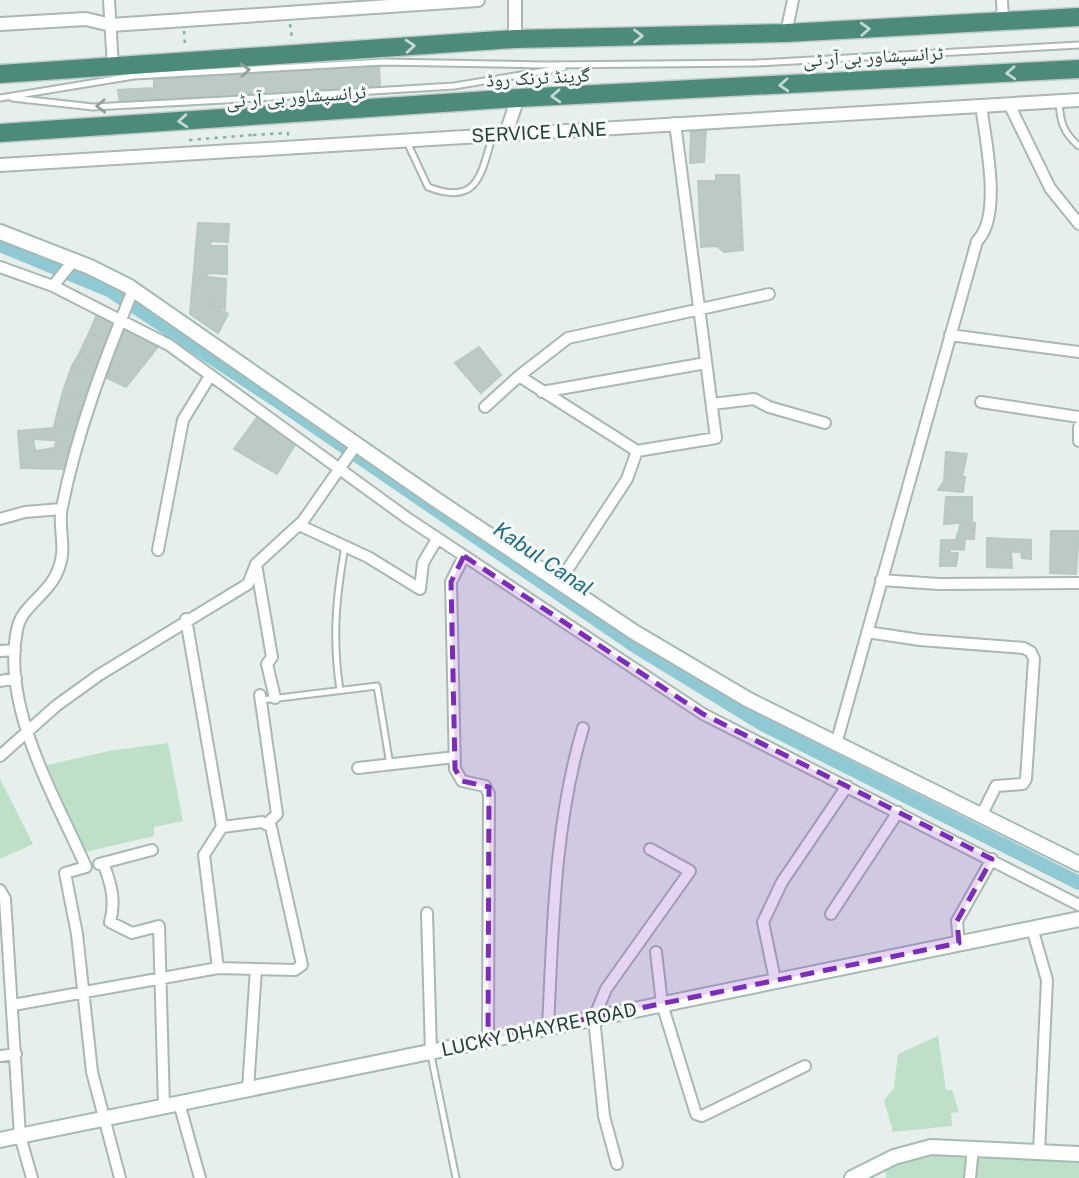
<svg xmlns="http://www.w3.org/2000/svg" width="1079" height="1178" font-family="'Public Sans','Noto Naskh Arabic',sans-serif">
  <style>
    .green { fill: #bfe0c8 }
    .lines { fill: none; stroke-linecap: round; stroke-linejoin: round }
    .canal { stroke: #8ec9d4; stroke-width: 14 }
    .building { fill: #bbcac4; stroke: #b8c9c2; stroke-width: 2 }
    .service-casing { stroke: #a8b8b2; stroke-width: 9 }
    .minor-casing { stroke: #a8b8b2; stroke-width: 14 }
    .tertiary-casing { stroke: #a8b8b2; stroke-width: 16 }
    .secondary-casing { stroke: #a4bbb3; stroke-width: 18 }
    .trunk-casing { stroke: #c2cac8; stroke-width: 21 }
    .path { stroke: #86b3a5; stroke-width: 2.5; stroke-dasharray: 3.5 5; stroke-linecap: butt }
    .service { stroke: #fff; stroke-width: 5 }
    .minor { stroke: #fff; stroke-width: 10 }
    .tertiary { stroke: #fff; stroke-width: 12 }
    .secondary { stroke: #fff; stroke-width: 14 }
    .trunk { stroke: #4c8a7c; stroke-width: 18 }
    .oneway { stroke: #c4d9d4 }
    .oneway2 { stroke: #92a09c }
    .marked { fill: #7b2cbf; fill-opacity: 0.2; stroke: #7b2cbf; stroke-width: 5; stroke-dasharray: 14 9; stroke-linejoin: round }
    .labels { text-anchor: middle; stroke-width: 6; stroke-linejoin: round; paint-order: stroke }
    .street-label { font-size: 19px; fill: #24423a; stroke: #f7fbf9 }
    .water-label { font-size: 21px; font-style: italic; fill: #1c6f80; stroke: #f7fbf9 }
  </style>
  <rect width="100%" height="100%" fill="#e6efeb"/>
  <path class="green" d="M168,743L183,821L154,827V836L85,852L47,765L109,751Z
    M0,779L33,844L0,859Z
    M938,1036L946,1090H952L959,1112L951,1113L952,1126L893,1132L884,1100L894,1088L898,1054Z
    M961,1150L1079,1162V1178H886L885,1167Z"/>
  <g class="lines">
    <path class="canal" d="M0,245L109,290L276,400L635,646L764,725L1079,883"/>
  </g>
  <path class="building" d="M379,64L380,87L120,104L118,90L154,88V76Z
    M691,130H706L704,162L690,163Z
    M716,175H739L743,250L724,252L717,246L701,247L698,181H716Z
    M198,223L229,224L228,242L211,241L210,246H227V274L207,273V277L226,279L225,309L205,301L228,314L218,333L190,314Z
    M98,312L118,321L108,342L89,333Z
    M125,323L161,343L126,387L103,376Z
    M89,333L108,342L99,363L79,354Z
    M479,347L501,375L481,393L455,363Z
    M79,354L99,363L94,376L72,366Z
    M72,366L94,376L86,398L63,391Z
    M63,391L86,398L79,419L57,414Z
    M261,412L299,438L277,474L234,449Z
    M57,414L79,419L75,429L54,427Z
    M54,427L75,429L73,441L52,440Z
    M52,428L50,440L33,439L35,451L55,448L56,441L71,442L69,469L21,468L18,431Z
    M946,452L967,454L962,477H965L963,492L938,490L944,481Z
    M946,497H972V522L944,524Z
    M961,523H975L974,539H956Z
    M1051,531H1079L1076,574L1050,573Z
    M987,538L1031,540V559L1022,558L1021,552L998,551L1011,553L1012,568L987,567Z
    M941,540H965L964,550L950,549V553H958L956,566H940Z"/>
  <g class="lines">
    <g class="service-casing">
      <path id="service" d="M0,98L134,76L383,62L546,65L756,63L1079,45
        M12,98L93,107L225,100L454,86L563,68
        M1059,101C1060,121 1063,133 1079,146
        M407,142L428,187C477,206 481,176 492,137
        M340,690C332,638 336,598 345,546
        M262,700L377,686L390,765
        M431,1055L456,1178"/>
    </g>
    <g class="minor-casing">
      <path id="minor" d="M109,0L113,67
        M1002,0L1003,22
        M786,33L793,0
        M1009,104L1050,188L1079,224
        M0,267L53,286L169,345L407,518L703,714L1079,905
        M53,286L74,260
        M950,335L1079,352
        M542,392L706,363
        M981,402L1079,417
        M712,404L754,399L769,407L825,423
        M485,407L519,376
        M1079,427V441
        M637,451L519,376L568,338L769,294
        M0,519L25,512L61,509
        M299,525L368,557L420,589L423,563L437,539
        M158,550L183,420L210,376
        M464,556L451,582L455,769L462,781L485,786L489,794L488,1039
        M881,580L939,584L1079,583
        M560,581L627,479L637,451L716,438L675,123
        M186,619L222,827L204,855L218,968
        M867,632L920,640L1024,648L1031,652L1034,659L1026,779L1023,784L996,786L982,814
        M0,651L15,650
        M0,681L16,678
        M260,695L277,814L268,823
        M275,698L267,664L272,657L256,564L303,521L356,445
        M836,744L977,241C1003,216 985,139 981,105
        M0,756L56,706L99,675L248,584L256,564
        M358,768L455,757
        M103,863C111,883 116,901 110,922L132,933L159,926L164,1106
        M99,864L152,850
        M0,890L5,899L20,1136L32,1178
        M427,913L431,1052
        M831,914L898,812
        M1032,928L1047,980L1039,1152
        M959,943L957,921L992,859
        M656,952L662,1004L696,1114L702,1116L805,1066
        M775,980L763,922L782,882L847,786
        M13,1005L218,968L295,970L302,965L271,827L262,822L222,827
        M548,1027C553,927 554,825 583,728
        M0,1056L16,1054
        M248,1089L256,969
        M179,1103L200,1178
        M617,1164L604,1116L594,1018L606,989L690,871L650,849
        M120,1178L92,1072L77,934L65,873L86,867C56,799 1,707 17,630C22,601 57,594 62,555C64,539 58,522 62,507C77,432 104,361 133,290
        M970,1178L973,1148"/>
    </g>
    <g class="tertiary-casing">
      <path id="tertiary" d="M0,24L86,19L111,25L478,0
        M515,39V0
        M506,133L518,98
        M0,165L1079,100"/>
    </g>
    <g class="secondary-casing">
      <path id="secondary" d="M0,232L90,267L128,286L435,499L634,632L747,699L1079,864
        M0,1140L1079,919
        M852,1178L894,1157L931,1147L1079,1154"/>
    </g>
    <g class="trunk-casing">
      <path id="trunk" d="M0,74L515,39L786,33L1079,17
        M0,133L518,98L1079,69"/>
    </g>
    <path class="path" d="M290,24L292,38
      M184,31L185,45H188
      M253,135L288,133V136
      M189,140L252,135"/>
    <use href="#service" class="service"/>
    <use href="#minor" class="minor"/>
    <use href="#tertiary" class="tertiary"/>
    <use href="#secondary" class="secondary"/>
    <use href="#trunk" class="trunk"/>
  </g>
  <defs><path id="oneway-chevron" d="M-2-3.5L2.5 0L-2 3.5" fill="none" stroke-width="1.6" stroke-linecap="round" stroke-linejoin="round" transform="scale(1.75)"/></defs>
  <g class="oneway">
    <use href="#oneway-chevron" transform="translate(865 29) rotate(-3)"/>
    <use href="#oneway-chevron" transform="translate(638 36) rotate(-1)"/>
    <use href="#oneway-chevron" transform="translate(410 46) rotate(-4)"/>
    <use href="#oneway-chevron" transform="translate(1011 73) rotate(177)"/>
    <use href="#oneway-chevron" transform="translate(784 85) rotate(177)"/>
    <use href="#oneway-chevron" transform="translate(556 96) rotate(177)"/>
    <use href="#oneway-chevron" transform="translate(183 121) rotate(176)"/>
  </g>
  <g class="oneway2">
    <use href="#oneway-chevron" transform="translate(245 70) rotate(-3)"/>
    <use href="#oneway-chevron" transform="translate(101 106) rotate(178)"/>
  </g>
  <path class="marked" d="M464,556L703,714L992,859L957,921L959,943L488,1039L489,787L462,781L455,769L451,582Z"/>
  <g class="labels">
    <g class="street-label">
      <text transform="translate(873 56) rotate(-3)" y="7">ٹرانسپشاور بی آر ٹی</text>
      <text transform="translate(538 77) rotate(-3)" y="7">گرینڈ ٹرنک روڈ</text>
      <text transform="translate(296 96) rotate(-4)" y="7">ٹرانسپشاور بی آر ٹی</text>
      <text transform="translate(539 132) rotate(-3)" y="7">SERVICE LANE</text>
      <text transform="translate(539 1029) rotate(-12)" y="7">LUCKY DHAYRE ROAD</text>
    </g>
    <g class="water-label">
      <text transform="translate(543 559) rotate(34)" y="7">Kabul Canal</text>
    </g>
  </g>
</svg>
